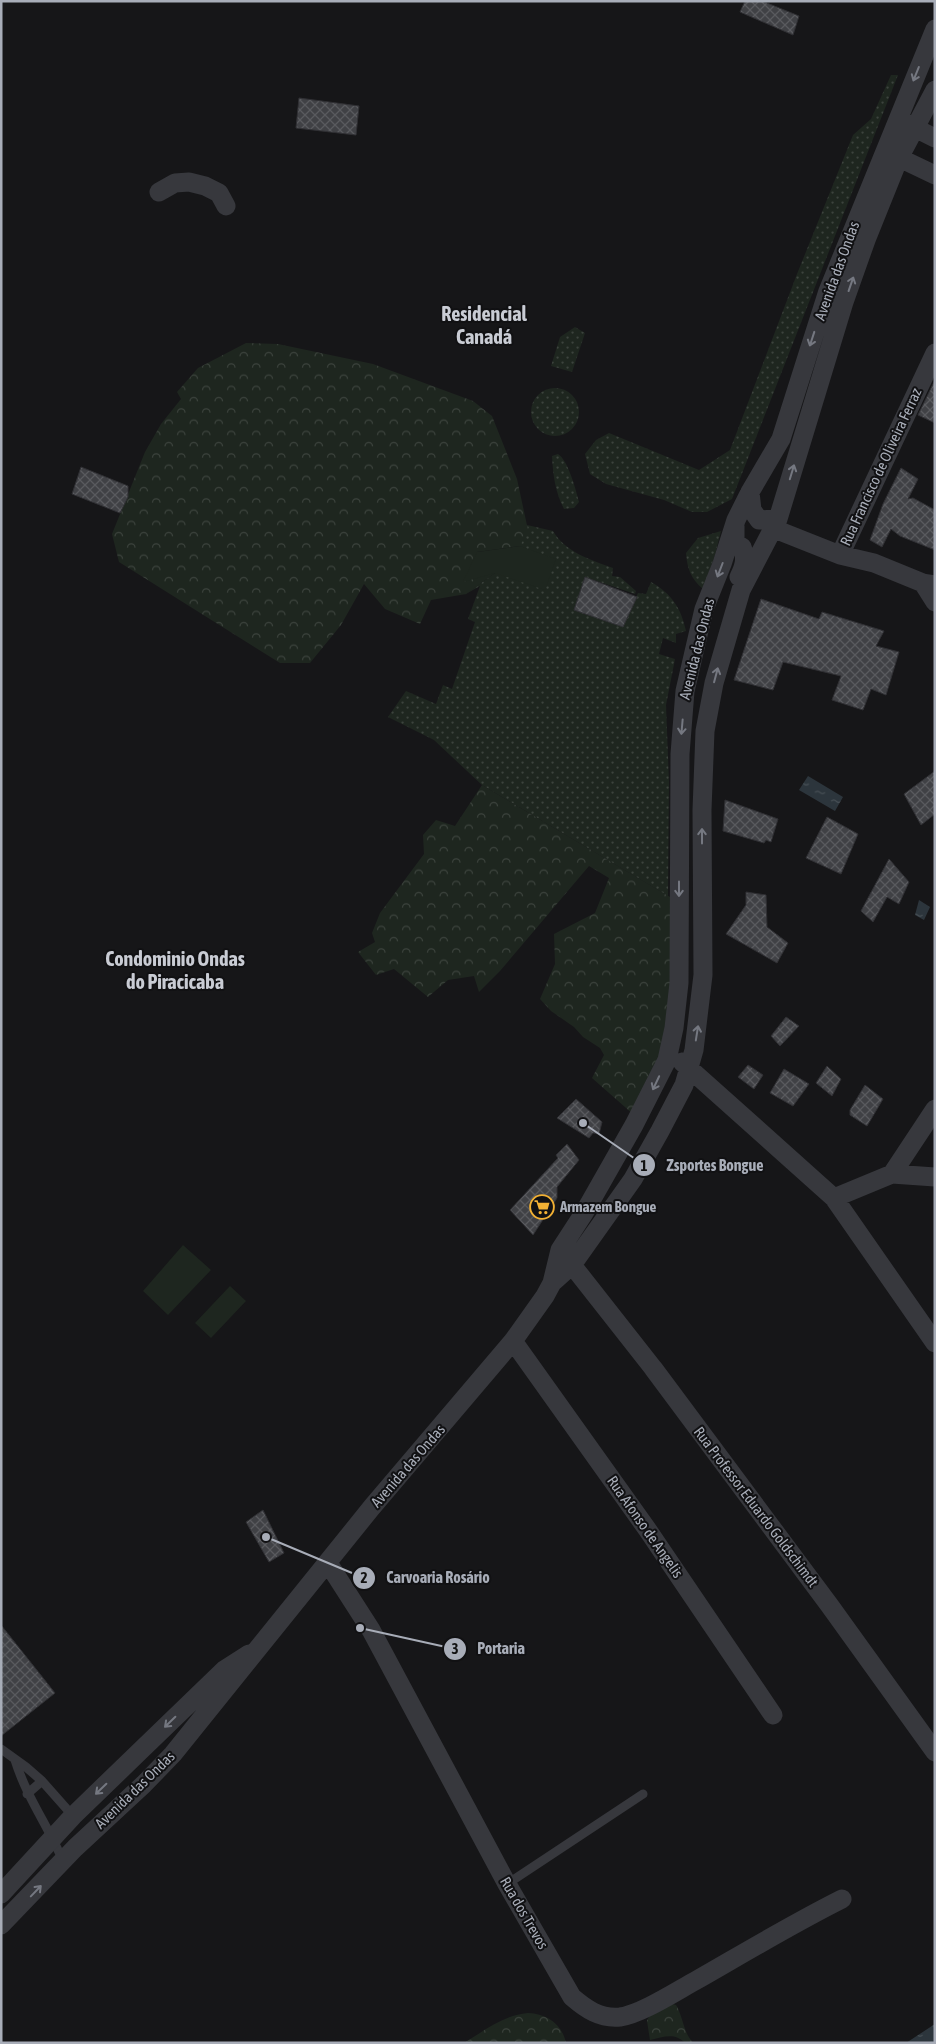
<svg xmlns="http://www.w3.org/2000/svg" width="936" height="2044" font-family="'Asap Condensed',sans-serif">
  <style>
    .grass { fill: url(#grass-dots) }
    .forest { fill: url(#forest-crowns) }
    .garden { fill: #1e261f }
    .water { fill: url(#water-ripples) }
    .building { fill: url(#building-cross-hatch); stroke: #303034 }
    .lines { fill: none; stroke-linecap: round; stroke-linejoin: round }
    .service { stroke: #37383d; stroke-width: 9 }
    .minor { stroke: #37383d; stroke-width: 19 }
    .oneway { stroke: #757881 }
    .labels { text-anchor: middle; stroke-width: 4; stroke-linejoin: round; paint-order: stroke }
    .street-label { font-size: 15px; fill: #a8adb8; stroke: #111113 }
    .poi-label { font-size: 15px; font-weight: bold; fill: #a8adb8; stroke: #111113; text-anchor: start }
    .district-label { font-size: 20px; font-weight: bold; fill: #c9ccd4; stroke: #111113 }
    .leader { fill: none; stroke: #a8adb8; stroke-width: 2 }
    .callout-dot { fill: #a8adb8; stroke: #111113; stroke-width: 2 }
    .mark-label { font-size: 15px; text-anchor: middle; font-weight: bold; fill: #111 }
    .callout-label { font-size: 16px; text-anchor: middle; font-weight: bold; fill: #a8adb8; stroke: #111113; stroke-width: 4; stroke-linejoin: round; paint-order: stroke }
  </style>
  <defs>
    <pattern id="grass-dots" width="8" height="8" patternUnits="userSpaceOnUse" patternTransform="scale(1.25)"><rect width="8" height="8" fill="#1e261f"/><path d="M2 2h.1M6 6h.1" fill="none" stroke="#3c433d" stroke-width="1.8" stroke-linecap="round"/></pattern>
    <pattern id="forest-crowns" width="20" height="18" patternUnits="userSpaceOnUse" patternTransform="scale(1.25)"><rect width="20" height="18" fill="#1e261f"/><path d="M2 6a3 3 0 1 1 6 0M12 15a3 3 0 1 1 6 0" fill="none" stroke="#3c433d"/></pattern>
    <pattern id="water-ripples" width="26" height="14" patternUnits="userSpaceOnUse" patternTransform="scale(1.25)"><rect width="26" height="14" fill="#2c353c"/><path d="M2 4q2-2 4 0t4 0M15 11q2-2 4 0t4 0" fill="none" stroke="#485056"/></pattern>
    <pattern id="building-cross-hatch" width="8" height="8" patternUnits="userSpaceOnUse" patternTransform="scale(1.25)"><rect width="8" height="8" fill="#404145"/><path d="M0 0l8 8M0 8l8-8" fill="none" stroke="#595a5e"/></pattern>
  </defs>
  <rect width="100%" height="100%" fill="#161618"/>
  <path class="grass" d="M891,75H898L732,499L707,512H692L664,500L606,484L590,474L585,454L596,440L609,433L699,470L730,450L797,274L853,135L871,119Z
    M575,327L585,333L572,372L551,366L560,337Z
    M531 412a24 24 0 1 1 48 0a24 24 0 1 1-48 0Z
    M558,454C568,460 576,490 579,502L574,508L564,509C555,492 553,474 552,456Z
    M527,525L553,531C565,552 591,560 613,568L612,576L620,577L636,591L635,594L585,577L574,610L623,626L638,593L646,594L651,582C672,594 681,608 686,631L676,634V643L663,638L659,654L675,659L666,705L669,782L668,896L482,785L434,740L388,717L406,691L436,704L443,685L452,689L475,622L468,619L480,586L464,595L495,573L556,560L519,546Z
    M721,531L715,555L703,589C691,579 687,568 686,553L698,538Z"/>
  <path class="forest" d="M246,343L278,344L373,364L473,401L492,416L517,479L528,530L520,546L477,552L495,573L466,594L431,600L420,624L385,609L364,584L341,625L310,663H280L119,562L112,534L145,452L161,424L181,399L177,392L198,368Z
    M482,785L675,900L672,981L661,1056L634,1115L592,1078L604,1055L600,1048L583,1037L574,1027L551,1011L540,999L555,964L554,934L595,913L609,878L589,866L500,971L479,992L474,976L448,980L428,997L394,969L376,975L358,952L375,942L372,933L380,913L424,854L423,835L436,820L455,826Z
    M669,2003L676,2005C683,2016 684,2036 694,2043H685C675,2032 663,2037 650,2040L647,2021L650,2014Z
    M528,2013C547,2014 562,2024 566,2043H464C484,2031 504,2015 528,2013Z"/>
  <path class="garden" d="M520,546L556,559L545,590L495,573L463,582L477,552Z
    M183,1245L211,1270L168,1315L143,1291Z
    M230,1286L246,1301L211,1338L195,1323Z"/>
  <path class="water" d="M808,776L843,797L835,811L799,790Z
    M919,900L930,907L924,920L915,915Z
    M935,2024V2043H906Z"/>
  <path class="building" d="M745,1H762L799,16L793,35L740,12Z
    M299,98L359,106L356,135L296,128Z
    M935,380V423L918,415Z
    M81,467L128,486V497L120,513L72,494Z
    M901,468L918,479L908,499L913,498L935,510V550L900,536L891,529L882,547L870,540L883,504Z
    M585,577L637,597L623,627L574,610Z
    M761,599L819,619L822,612L884,631L876,646L899,652L886,695L871,689L863,710L832,700L841,676L783,662L773,690L734,680Z
    M935,771V814L921,825L904,794Z
    M725,800L778,819L771,842L766,840L764,843L723,831Z
    M827,817L858,834L841,874L806,858Z
    M889,859L909,882L899,904L887,897L873,922L861,911Z
    M746,892L766,895L767,927L788,943L777,963L726,934L746,905Z
    M786,1017L799,1026L780,1046L771,1036Z
    M748,1065L763,1075L754,1089L738,1077Z
    M827,1066L841,1079L832,1096L816,1083Z
    M784,1069L809,1084L793,1106L770,1093Z
    M865,1085L883,1099L867,1126L850,1115V1110Z
    M576,1099L602,1122L599,1134L593,1133L589,1138L557,1118Z
    M567,1144L579,1160L557,1187V1198L533,1235L510,1210L558,1158L556,1155Z
    M263,1510L284,1553L269,1562L246,1522Z
    M1,1625L55,1693L1,1736Z"/>
  <g class="lines">
    <path class="service" d="M1,1749L26,1767L42,1781L73,1816
      M15,1760C26,1796 48,1826 63,1861
      M27,1794L42,1781
      M507,1884L643,1794"/>
    <path class="minor" d="M905,123L935,138
      M889,153L935,175
      M159,192L175,183L189,182L205,186L219,193L226,206
      M750,492L752,510L759,520L778,519
      M735,526V544L742,547C747,558 744,567 739,577
      M772,528L840,555L874,563L923,583L935,585
      M840,555L935,353
      M923,583L935,602
      M682,1062L834,1198L935,1343
      M892,1174L935,1109
      M834,1198L892,1174L935,1177
      M572,1265L653,1368L830,1606L935,1752
      M552,1283L572,1265L633,1179L660,1131L684,1085L694,1050L703,975L702,810L705,731L714,683L741,590L778,519L844,302L866,240L899,158L935,90
      M513,1341L647,1529L773,1715
      M328,1563L371,1630L507,1884L572,1997C586,2009 600,2019 620,2017C641,2014 675,1992 695,1981C744,1953 792,1924 842,1899
      M1,1894L73,1816L136,1755L224,1670L249,1654
      M1,1925L75,1848L144,1784L173,1754L372,1507L513,1341L545,1296L552,1283L560,1250L584,1213L634,1125L667,1060L674,1028L679,983L680,754L685,691L704,609L722,564L736,520L750,492L781,439L828,291L935,29"/>
  </g>
  <defs><path id="oneway-shaft" d="M-6 0H5M1.5-3L5.5 0L1.5 3" fill="none" stroke-width="1.6" stroke-linecap="round" stroke-linejoin="round" transform="scale(1.25)"/></defs>
  <g class="oneway">
    <use href="#oneway-shaft" transform="translate(916 74) rotate(112)"/>
    <use href="#oneway-shaft" transform="translate(851 284) rotate(-71)"/>
    <use href="#oneway-shaft" transform="translate(812 339) rotate(108)"/>
    <use href="#oneway-shaft" transform="translate(792 472) rotate(-73)"/>
    <use href="#oneway-shaft" transform="translate(720 570) rotate(111)"/>
    <use href="#oneway-shaft" transform="translate(716 675) rotate(-75)"/>
    <use href="#oneway-shaft" transform="translate(682 727) rotate(95)"/>
    <use href="#oneway-shaft" transform="translate(702 836) rotate(-90)"/>
    <use href="#oneway-shaft" transform="translate(679 889) rotate(90)"/>
    <use href="#oneway-shaft" transform="translate(697 1033) rotate(-81)"/>
    <use href="#oneway-shaft" transform="translate(656 1083) rotate(115)"/>
    <use href="#oneway-shaft" transform="translate(170 1722) rotate(136)"/>
    <use href="#oneway-shaft" transform="translate(101 1789) rotate(136)"/>
    <use href="#oneway-shaft" transform="translate(36 1891) rotate(-46)"/>
  </g>
  <defs>
    <g id="supermarket-ring" transform="scale(1.25)"><circle r="9.5" fill="#111113" stroke="#f2b134" stroke-width="1.5"/><path d="M-6-5.5h2.5l.6 2H6L4.5 2H-2.5L-4.4-4H-6ZM-1.5 3.2a1.3 1.3 0 1 0 .1 0ZM3 3.2a1.3 1.3 0 1 0 .1 0Z" fill="#f2b134"/></g>
  </defs>
  <g fill-rule="evenodd">
    <use href="#supermarket-ring" x="542" y="1207"/>
  </g>
  <g class="labels">
    <g class="street-label">
      <text transform="translate(837 271) rotate(-70)" y="5">Avenida das Ondas</text>
      <text transform="translate(881 467) rotate(-65)" y="5">Rua Francisco de Oliveira Ferraz</text>
      <text transform="translate(697 649) rotate(-76)" y="5">Avenida das Ondas</text>
      <text transform="translate(408 1466) rotate(-49)" y="5">Avenida das Ondas</text>
      <text transform="translate(756 1507) rotate(53)" y="5">Rua Professor Eduardo Goldschimdt</text>
      <text transform="translate(645 1527) rotate(55)" y="5">Rua Afonso de Angelis</text>
      <text transform="translate(135 1790) rotate(-44)" y="5">Avenida das Ondas</text>
      <text transform="translate(524 1913) rotate(60)" y="5">Rua dos Trevos</text>
    </g>
    <g class="poi-label">
      <text x="560" y="1212">Armazem Bongue</text>
    </g>
    <g class="district-label">
      <text x="484" y="321">Residencial<tspan x="484" dy="23">Canadá</tspan></text>
      <text x="175" y="966">Condominio Ondas<tspan x="175" dy="23">do Piracicaba</tspan></text>
    </g>
  </g>
  <path class="leader" d="M583 1123L644 1165M266 1537L364 1578M360 1628L455 1649"/>
  <g class="callout-dot">
    <circle cx="583" cy="1123" r="5"/>
    <circle cx="266" cy="1537" r="5"/>
    <circle cx="360" cy="1628" r="5"/>
    <circle cx="644" cy="1165" r="12"/>
    <circle cx="364" cy="1578" r="12"/>
    <circle cx="455" cy="1649" r="12"/>
  </g>
  <g class="mark-label">
    <text x="644" y="1171">1</text>
    <text x="364" y="1583">2</text>
    <text x="455" y="1654">3</text>
  </g>
  <g class="callout-label">
    <text x="715" y="1171">Zsportes Bongue</text>
    <text x="438" y="1583">Carvoaria Rosário</text>
    <text x="501" y="1654">Portaria</text>
  </g>
  <rect width="936" height="2044" fill="none" stroke="#a8adb8" stroke-width="5"/>
</svg>
